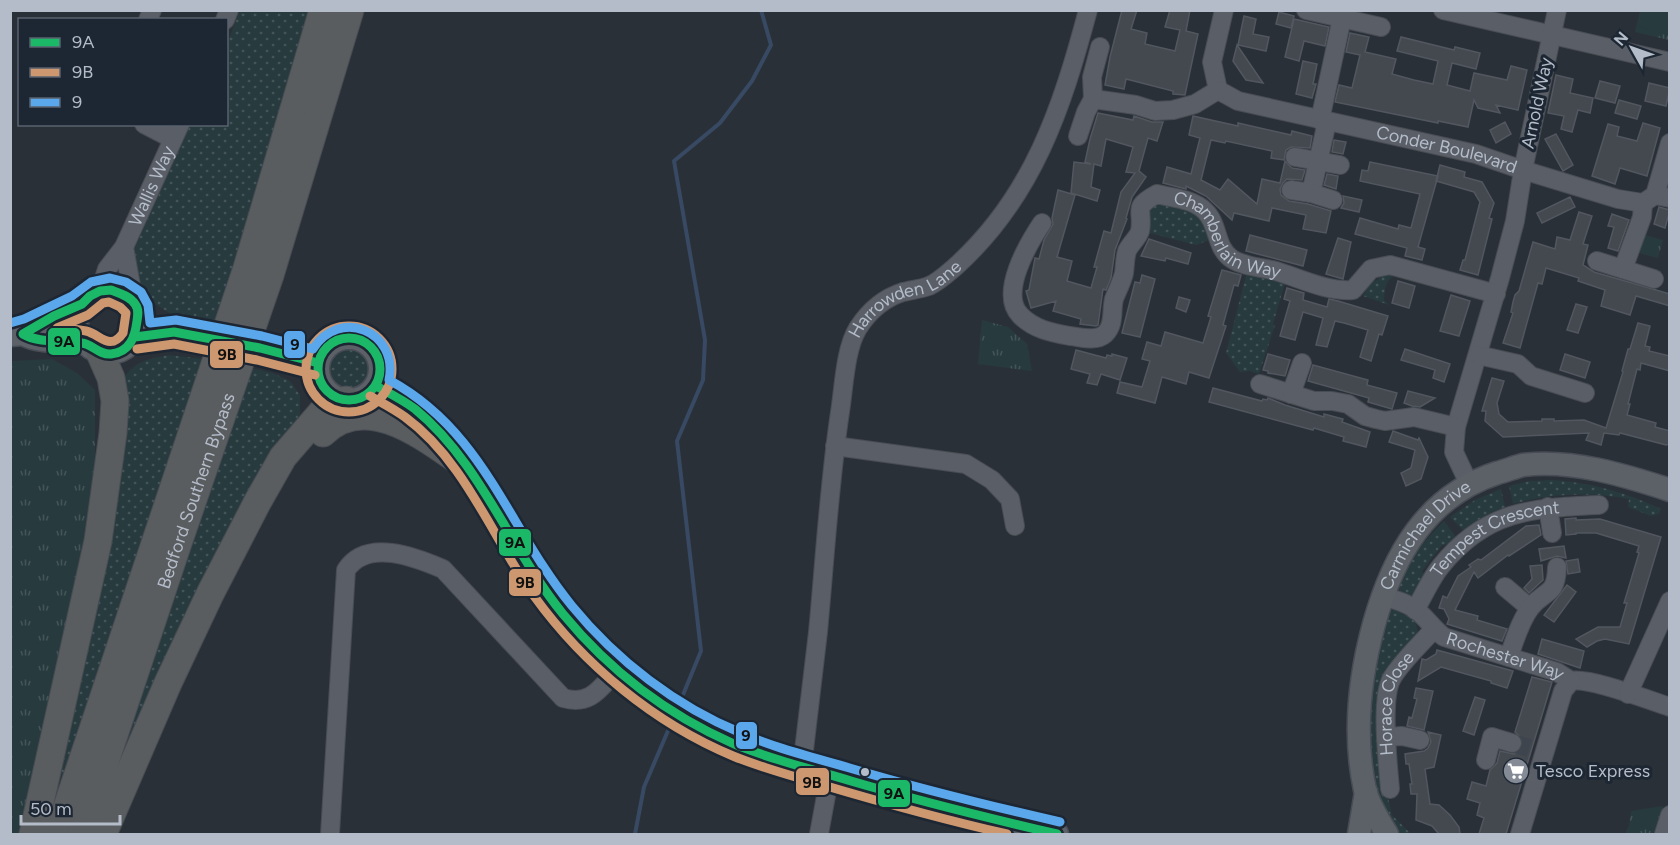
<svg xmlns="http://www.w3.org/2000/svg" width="1680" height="845" font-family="Figtree,sans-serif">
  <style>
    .grass { fill: url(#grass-dots) }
    .park { fill: url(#park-tufts) }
    .pitch { fill: #273a3e }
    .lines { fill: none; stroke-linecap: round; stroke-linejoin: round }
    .stream { stroke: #384963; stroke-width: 4 }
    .building { fill: #444950; stroke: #52575f; stroke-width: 1.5 }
    .minor-tunnel { stroke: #3f454e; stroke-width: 18; stroke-dasharray: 18 9; stroke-linecap: butt }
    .minor-casing { stroke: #484c53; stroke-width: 20 }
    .major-casing { stroke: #484c55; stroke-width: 25 }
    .highway-casing { stroke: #474c53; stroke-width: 29 }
    .minor { stroke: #5a5e66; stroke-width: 18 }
    .major { stroke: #5c6168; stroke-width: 22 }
    .highway { stroke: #5a5d60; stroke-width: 27 }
    .major-bridge-casing { stroke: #484c55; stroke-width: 25; stroke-linecap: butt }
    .major-bridge { stroke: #5c6168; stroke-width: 22 }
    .bus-1-casing { stroke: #1d2633; stroke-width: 14 }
    .bus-2-casing { stroke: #1d2633; stroke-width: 14 }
    .bus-3-casing { stroke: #1d2633; stroke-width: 14 }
    .bus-1 { stroke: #1ab867; stroke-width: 9 }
    .bus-2 { stroke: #cd976f; stroke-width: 9 }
    .bus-3 { stroke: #5aa8eb; stroke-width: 9 }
    .bus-dot { fill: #b4bcc9; stroke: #1d2633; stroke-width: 2 }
    .labels { text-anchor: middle; stroke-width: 6; stroke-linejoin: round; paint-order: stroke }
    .street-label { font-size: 18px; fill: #b4bcc9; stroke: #1d2633 }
    .poi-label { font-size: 18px; fill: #b4bcc9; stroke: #1d2633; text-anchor: start }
    .line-badge { stroke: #1d2633; stroke-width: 2 }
    .pale-badge-label { font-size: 16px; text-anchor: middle; font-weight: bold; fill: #111 }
  </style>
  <defs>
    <pattern id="grass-dots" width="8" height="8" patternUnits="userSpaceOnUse" patternTransform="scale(1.5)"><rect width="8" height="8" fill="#273a3e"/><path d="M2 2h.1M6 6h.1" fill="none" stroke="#445559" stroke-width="1.8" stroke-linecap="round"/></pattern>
    <pattern id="park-tufts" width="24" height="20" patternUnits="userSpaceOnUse" patternTransform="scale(1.5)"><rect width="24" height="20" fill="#273a3e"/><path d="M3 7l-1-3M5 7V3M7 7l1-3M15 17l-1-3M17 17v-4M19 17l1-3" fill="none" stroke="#445559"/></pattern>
  </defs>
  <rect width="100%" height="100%" fill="#2a3038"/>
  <path class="grass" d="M240,11H314L216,323L174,316L152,302L135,283L134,250L190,125L226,124L227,43Z
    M1155,202C1192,208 1194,206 1212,239L1196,245L1146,232L1147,214Z
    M1247,272L1285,283L1273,324L1275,325L1259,374L1250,371L1240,372L1226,353Z
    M1384,275H1396C1385,279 1385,290 1384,300L1389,305L1363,296L1370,284Z
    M327 368a21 21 0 1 1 42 0a21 21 0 1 1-42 0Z
    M169,355L203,359L58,814L50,812L120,385C131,362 146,359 169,355Z
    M250,368L273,373L290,381L300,395V414L268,461L103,809Z
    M1552,480C1590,482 1627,493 1661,509L1659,514L1651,516L1628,507L1629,499C1591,492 1551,493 1513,504L1509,486L1529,481Z
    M1501,489L1505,507L1492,512L1463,530L1450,517L1475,500Z
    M1444,521L1456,537L1449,544L1442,545L1422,571L1427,579L1413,598L1400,594C1395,572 1429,536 1444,521Z
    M1391,610H1399V612L1415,620L1418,633L1382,678L1378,755L1392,815L1411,834H1398C1377,815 1361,731 1365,702C1369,672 1381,642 1388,612Z"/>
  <path class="park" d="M1640,11H1669V40L1635,32Z
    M1644,235L1663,240L1658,258L1639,253Z
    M982,320L1008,327L1027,344L1032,371L978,364Z
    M52,359L77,373L95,390V482L31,810L24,834H10V361Z
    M1663,806L1654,834H1625L1629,826L1631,811Z"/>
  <path class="pitch" d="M1643,11H1669V34L1639,27Z"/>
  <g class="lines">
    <path class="stream" d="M678,707L701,651L677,441L703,380L705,340L674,161L720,123L752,81L771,45L761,10
      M635,834L644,787L673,719"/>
  </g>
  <path class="building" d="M1122,10H1137L1131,29L1147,33L1145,44L1175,51L1180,30L1165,27L1170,10H1190L1186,31L1198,34L1185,95L1173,94V91L1126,79L1124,89L1105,85L1110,57Z
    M1279,12L1294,16L1291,28L1276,24Z
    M1244,16L1256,19L1253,34L1269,37L1266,51L1238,45Z
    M1294,19L1329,27L1325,46L1304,41L1299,61L1285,57Z
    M1350,33L1369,37L1365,52L1396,59L1392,74L1414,80L1433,84L1438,61L1397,51L1401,37L1454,50L1455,47L1480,53L1476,69L1452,63L1447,85L1470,91L1474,73L1507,80L1511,66L1527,70L1518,110L1496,105L1500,113L1478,108L1474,100L1468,127L1438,121V123L1335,102L1339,85L1352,88L1360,55L1346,52Z
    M1237,45L1263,83L1246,80L1233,61Z
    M1303,61L1317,64L1313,84H1316L1312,98L1296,94Z
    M1556,75L1573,79L1570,93L1593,98L1590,113L1578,110L1572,132L1561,129L1564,116L1548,113Z
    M1600,81L1620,86L1615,103L1595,98Z
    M1649,83L1670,88L1666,106L1645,101Z
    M1619,100L1641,106L1637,119L1615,113Z
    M1098,113L1133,120L1134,116L1152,122H1163L1157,141L1148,138L1139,171L1146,177L1132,197L1126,218L1127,219L1115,250L1111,278L1106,290L1103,289L1098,325L1096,326L1080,324L1081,319L1053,311L1056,301L1031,308L1026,291L1029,290L1035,258L1039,259L1044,240L1053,224L1052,218L1058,190L1075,195L1057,257L1072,261L1067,281L1091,288L1097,267H1094L1104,231L1111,233L1121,192L1135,173L1126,172L1133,147L1106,139L1101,166L1094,164L1091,187L1100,190L1097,201L1071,193L1074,162L1091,164L1085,162L1090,139Z
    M1193,116L1238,126V123L1291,135L1292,131L1312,136L1310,148L1291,147L1286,150L1284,160L1271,158L1272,151L1226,141L1225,143L1211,140L1201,180L1220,190L1228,179L1257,204L1262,179L1280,183L1285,161L1292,168L1305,170L1302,180L1287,179L1283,183L1280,189L1281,195L1289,201L1308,204L1331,211L1326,233L1303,229L1306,215L1272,208L1269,221L1234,213L1232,220L1206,196L1186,186V189L1163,183L1167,167L1191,174L1200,138L1189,135Z
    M1505,122L1511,134L1496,143L1490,130Z
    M1643,123L1660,128L1647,176L1620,168L1615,184L1592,176L1608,124L1619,127L1617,136L1637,141Z
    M1556,134L1573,165L1563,171L1545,139Z
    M1334,140L1346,142L1343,154L1332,152Z
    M1370,162L1438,176L1418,247L1425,249L1422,260L1405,256L1407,248L1355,234L1360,218L1398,229L1399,225L1411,228L1420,194L1360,181L1362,170L1368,171Z
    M1440,165L1465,172L1464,177L1482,182L1494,203L1489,218L1492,219L1478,275L1460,270L1463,260H1465L1480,202L1474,192L1436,181Z
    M1327,174L1338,176L1336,189L1324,185Z
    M1343,196L1362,200L1359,212L1341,208L1344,203Z
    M1570,197L1575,207L1542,223L1537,213Z
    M1659,207L1670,210L1665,228L1654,224Z
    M1579,212L1592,216L1583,244L1588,245L1583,265L1594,272L1670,294V306L1636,296L1630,315L1601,306L1605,290L1578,281L1579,278L1546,268L1542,284L1538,283L1520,348L1503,343L1513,313L1511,312L1513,302L1515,295L1519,291L1533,242L1555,249L1557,237L1570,240Z
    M1612,214L1629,220L1618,251L1608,248L1614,227L1608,226Z
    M1250,235L1307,250L1303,266L1246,251Z
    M1338,238L1351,242L1343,279L1326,274Z
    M1149,239L1191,253L1188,264L1166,258L1165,261L1141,256Z
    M1222,270L1241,275L1238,286L1234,285L1223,325L1226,326L1209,378L1189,372L1186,384L1162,377L1155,403L1117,393L1120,382L1142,387L1150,361L1142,359L1147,342L1161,346L1165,332L1203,343L1211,317L1208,316Z
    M1142,275L1155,279L1140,337L1122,333L1135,282L1140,283Z
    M1398,281L1415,286L1409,308L1392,303Z
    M1287,288L1304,293L1303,300L1327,307L1329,299L1338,301L1388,316L1382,335L1379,334L1371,361L1360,357L1368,330L1344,323L1335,321L1327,347L1316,345L1323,318L1303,312L1295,340L1280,336L1290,301L1284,299Z
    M1451,295L1470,301L1459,336L1440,331Z
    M1179,297L1190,300L1186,312L1176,308Z
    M1576,304L1587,307L1578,333L1567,330Z
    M1638,323L1650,326L1645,346L1650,347L1649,351L1670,356V371L1641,363L1640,370L1637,369L1628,404H1630L1627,415L1656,423L1655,427L1670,431V444L1666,445L1620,433L1619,435L1604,433L1601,445L1586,440L1589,433L1503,437L1485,421L1486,411H1482L1492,378L1504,381L1497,403L1499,414L1508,422L1542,421V419H1554V421L1584,420L1606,428L1623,372L1622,371L1628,349H1630Z
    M1405,349L1450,364L1444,382L1433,378L1435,370L1401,360Z
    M1076,350L1106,358L1107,355L1112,356V354L1127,358L1120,380L1101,374L1097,385L1087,383L1090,374L1071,369Z
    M1268,354L1290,360L1285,376L1268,373V371L1263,370Z
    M1565,354L1590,362L1585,378L1560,370Z
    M1313,365L1368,380L1367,385L1397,393L1392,409L1368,402L1369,398L1308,381Z
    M1213,388L1262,401L1263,399L1267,400L1268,398L1285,405L1324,417V414L1343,419L1342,422L1370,432L1366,447L1343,441L1344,437L1314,428L1313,430L1209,402Z
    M1408,391L1435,398L1420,407L1412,406L1404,403Z
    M1393,431L1418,440L1419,438L1428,457L1421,479L1406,486L1401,473L1411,468L1415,450L1389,442Z
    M1576,518V520L1600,519L1661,537L1629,644L1605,639L1597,641L1587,647L1576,639L1598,627H1620L1627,603H1624L1639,553L1637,552L1639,546L1596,533H1576V534L1566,535L1565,519Z
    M1539,525L1541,535L1509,556L1508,555L1478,578L1474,572L1455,610L1478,616L1477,620L1507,629L1502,641L1447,624L1449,619L1444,609L1439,608L1443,596L1447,598L1458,576L1471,567L1469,565L1478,559L1481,560L1526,526Z
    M1564,546L1566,558L1557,556L1541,561L1539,549Z
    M1578,559L1580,572L1568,574L1566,561Z
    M1542,565L1543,580L1529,593L1524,588L1532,579L1530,566Z
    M1567,585L1576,592L1554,622L1544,615Z
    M1542,639L1584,651L1580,668L1538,654Z
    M1437,650L1513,671L1507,688L1491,683V681L1441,667L1418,681L1422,659L1426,660L1436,654Z
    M1532,677L1552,682L1506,834H1479L1484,818L1477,815L1480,803L1467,799L1472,782L1486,786L1490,770L1497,763L1500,751L1514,754L1519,752L1523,747V740L1515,732Z
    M1416,688L1433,691L1424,730L1407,726L1409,717L1412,718L1417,699L1414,698Z
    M1475,697L1485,700L1474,735L1463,731Z
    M1428,732L1441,735L1434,767L1425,769L1430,804L1439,805L1450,815L1459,827L1460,834H1439L1432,826L1416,820L1417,794H1411L1410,784H1412L1409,764H1406L1405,754L1424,751L1428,748L1431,742Z"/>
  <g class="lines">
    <path class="minor-tunnel" d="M1512,743L1532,749"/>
    <g class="minor-casing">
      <g id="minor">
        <path d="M1306,10L1381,27"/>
        <path d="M1443,10L1670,62"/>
        <path d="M1557,10L1523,170L1618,199L1643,203L1655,195L1670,198"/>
        <path d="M148,20L152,10"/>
        <path d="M225,20L229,10"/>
        <path id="s1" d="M1218,90L1238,101L1476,154L1523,170L1515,221L1500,278L1456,427L1454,452L1469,484"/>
        <path d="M1218,90L1212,62L1224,10"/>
        <path d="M1093,99L1136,105L1155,111L1173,110L1195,104L1218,90"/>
        <path d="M1320,120L1342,18"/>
        <path d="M144,124L173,139"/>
        <path d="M1078,136L1086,112L1093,99L1092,77L1100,47"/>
        <path d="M1295,157L1340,165"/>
        <path d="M1291,190L1311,193L1327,122"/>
        <path d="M1311,193L1333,200"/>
        <path d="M1655,195L1670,143"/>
        <path id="s2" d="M1042,223C1028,244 999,293 1020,315C1033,329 1052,333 1070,336C1081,337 1096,342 1105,334C1115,325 1111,310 1114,299C1117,291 1122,282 1124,273C1125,266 1125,257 1127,251C1130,244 1138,238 1140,231C1144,210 1131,208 1157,194C1172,198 1194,199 1205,211C1219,224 1215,248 1232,259C1243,266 1258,267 1272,270C1298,277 1325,292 1353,290L1371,269L1390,265L1496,294"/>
        <path d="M124,247L134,302"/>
        <path d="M1597,261L1654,279"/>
        <path d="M1623,269L1642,217L1643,203"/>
        <path id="s3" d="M100,291L107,269L124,247L180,124"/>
        <path d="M1478,355L1518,364L1531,376L1585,393"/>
        <path d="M1260,384L1314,401H1332L1348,404L1365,416L1376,419L1385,421L1414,417L1456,427"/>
        <path d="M1291,394L1302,363"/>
        <path d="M835,446L966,464L992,480L1010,499L1015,526"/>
        <path d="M1548,507L1552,533"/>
        <path d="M1505,587L1530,608"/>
        <path id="s4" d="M1382,596C1394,599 1405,602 1415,609C1426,617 1433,629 1444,637L1557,672L1571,681C1590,677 1648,700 1670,707"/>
        <path id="s5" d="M1415,610C1424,595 1431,578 1441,566C1486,510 1532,508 1599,505"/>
        <path d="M1509,657C1514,641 1520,622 1530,608C1545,589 1556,597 1557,567"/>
        <path d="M1628,694L1670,601"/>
        <path d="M1386,737L1402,736L1420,740"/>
        <path d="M1486,760L1492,737L1512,743"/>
        <path id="s6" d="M802,767C807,722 813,677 818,632C825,558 829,485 840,412C844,387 845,349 858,328C869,311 884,298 903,292C911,290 921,289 929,286C938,282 948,273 955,267C1033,197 1062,108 1088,10"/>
        <path id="s7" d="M1390,789C1388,764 1380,698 1392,678C1402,661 1420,645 1434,629"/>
        <path d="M330,834L346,570C367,538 415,557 443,569L563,698C591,706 600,688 617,670"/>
        <path d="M819,834L830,774"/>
        <path d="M1520,834L1563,691L1571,681"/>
        <path d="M1664,834L1670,815"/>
      </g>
    </g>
    <g class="major-casing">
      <g id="major">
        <circle cx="108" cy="322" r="31"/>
        <path d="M23,334C38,343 66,341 85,343"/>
        <path d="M10,335L23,334L54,316L82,304"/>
        <path d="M135,337L174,332L206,338"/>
        <circle cx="349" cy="369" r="31"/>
        <path d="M260,348L318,363"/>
        <path d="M376,386C388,393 403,400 415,409C482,463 508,549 563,614C609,669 668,716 735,744C768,758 804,766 838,777C911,799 983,817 1057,834"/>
        <path d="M1359,834L1366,792"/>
        <path id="s8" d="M1387,834C1379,821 1369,805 1365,790C1353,734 1359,679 1374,624C1393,556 1426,496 1497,473C1505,471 1515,467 1523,465C1572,459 1624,475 1670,490"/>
      </g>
    </g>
    <g class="highway-casing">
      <g id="highway">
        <path d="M323,433C367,389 428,440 466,466"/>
        <path d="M33,834L98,541L113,433L115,401L111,378L100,353"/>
        <path d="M58,834L247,268L323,10"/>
        <path id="s9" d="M81,834L177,546L270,275L350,10"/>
        <path d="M103,834L168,683L210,594L258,501L283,457L322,412L328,406L346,400"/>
      </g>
    </g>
    <use href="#minor" class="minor"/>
    <use href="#major" class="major"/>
    <use href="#highway" class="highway"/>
    <g class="major-bridge-casing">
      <path id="major-bridge" d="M206,338L260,348"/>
    </g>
    <use href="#major-bridge" class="major-bridge"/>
    <g class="bus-1-casing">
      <path id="bus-1" d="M111,290C119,293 130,296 135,304C139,309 138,315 137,321C135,337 130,352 111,354C99,355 92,344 82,343C62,339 40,344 23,334L54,316L82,304L90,296L100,291Z
        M135,337L174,332L260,348L318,363
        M318 369a31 31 0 1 1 62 0a31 31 0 1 1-62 0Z
        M376,386C389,393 403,400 415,409C481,463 510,549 563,614C609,670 668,715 734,744C772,760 812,769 851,781C919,801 988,818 1057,834"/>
    </g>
    <g class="bus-2-casing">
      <path id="bus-2" d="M109,302L120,307L126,313L123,333C110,352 100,334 86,331C77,329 67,329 57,328L88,315L103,303Z
        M306 369a43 43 0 1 1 86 0a43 43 0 1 1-86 0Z
        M137,349L174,344L257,360L315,375
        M370,396C382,403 394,409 405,417C465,461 492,537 534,596C584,665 654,723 733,756C762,768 793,776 823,785C884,803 945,820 1007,834"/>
    </g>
    <g class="bus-3-casing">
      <path id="bus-3" d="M10,323L24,319L72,296L91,282L110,278L126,282L141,292L148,305L150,323L176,320L262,336L313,349C339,307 399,331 389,380C484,431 508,528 572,606C617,661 676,706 741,733C777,749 816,758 853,769C921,789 990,806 1060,822"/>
    </g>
    <use href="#bus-1" class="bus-1"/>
    <use href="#bus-2" class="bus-2"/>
    <use href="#bus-3" class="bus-3"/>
  </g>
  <defs>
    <g id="supermarket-disc" transform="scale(1.35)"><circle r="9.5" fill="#848b96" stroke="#1d2633"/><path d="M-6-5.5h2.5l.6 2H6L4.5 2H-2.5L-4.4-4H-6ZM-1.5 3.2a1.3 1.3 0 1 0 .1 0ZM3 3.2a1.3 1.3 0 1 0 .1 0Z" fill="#fff"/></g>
  </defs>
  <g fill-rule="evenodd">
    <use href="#supermarket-disc" x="1516" y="771"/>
  </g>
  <circle class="bus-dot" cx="865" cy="772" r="5"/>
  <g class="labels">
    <g class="street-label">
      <text transform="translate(1537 103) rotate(-78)" y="6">Arnold Way</text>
      <text dy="6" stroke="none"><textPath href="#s1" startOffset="237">Conder Boulevard</textPath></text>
      <text dy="6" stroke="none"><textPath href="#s3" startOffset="118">Wallis Way</textPath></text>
      <text dy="6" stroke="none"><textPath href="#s2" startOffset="436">Chamberlain Way</textPath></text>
      <text dy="6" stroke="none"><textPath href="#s6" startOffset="500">Harrowden Lane</textPath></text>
      <text dy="6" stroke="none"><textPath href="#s9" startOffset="362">Bedford Southern Bypass</textPath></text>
      <text dy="6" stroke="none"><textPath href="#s8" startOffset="322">Carmichael Drive</textPath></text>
      <text dy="6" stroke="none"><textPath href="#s5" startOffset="114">Tempest Crescent</textPath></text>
      <text dy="6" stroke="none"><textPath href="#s4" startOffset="140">Rochester Way</textPath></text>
      <text dy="6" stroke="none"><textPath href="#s7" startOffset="88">Horace Close</textPath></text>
    </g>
    <g class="poi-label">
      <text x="1536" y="777">Tesco Express</text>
    </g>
  </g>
  <g class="line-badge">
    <rect x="47" y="327" width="34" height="29" rx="6" fill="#1ab867"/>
    <rect x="283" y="330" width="23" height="29" rx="6" fill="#5aa8eb"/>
    <rect x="209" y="340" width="35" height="29" rx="6" fill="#cd976f"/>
    <rect x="498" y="528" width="34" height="29" rx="6" fill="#1ab867"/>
    <rect x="508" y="568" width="34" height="29" rx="6" fill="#cd976f"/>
    <rect x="735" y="721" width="23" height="29" rx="6" fill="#5aa8eb"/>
    <rect x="795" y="767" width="35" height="29" rx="6" fill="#cd976f"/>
    <rect x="877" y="779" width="34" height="29" rx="6" fill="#1ab867"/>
  </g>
  <g class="pale-badge-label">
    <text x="64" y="347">9A</text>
    <text x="295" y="350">9</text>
    <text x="227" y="360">9B</text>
    <text x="515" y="548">9A</text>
    <text x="525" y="588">9B</text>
    <text x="746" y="741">9</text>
    <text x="812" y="788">9B</text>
    <text x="894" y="799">9A</text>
  </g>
  <rect width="1680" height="845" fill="none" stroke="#b4bcc9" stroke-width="24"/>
  <rect x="18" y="18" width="210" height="108" fill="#1d2633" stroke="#59626f" stroke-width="1.5"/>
  <rect x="30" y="38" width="30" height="9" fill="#1ab867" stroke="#59626f" stroke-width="1.5"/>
  <text x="72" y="48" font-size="18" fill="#b4bcc9">9A</text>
  <rect x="30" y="68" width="30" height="9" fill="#cd976f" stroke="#59626f" stroke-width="1.5"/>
  <text x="72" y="78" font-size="18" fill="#b4bcc9">9B</text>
  <rect x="30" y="98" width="30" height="9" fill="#5aa8eb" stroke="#59626f" stroke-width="1.5"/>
  <text x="72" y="108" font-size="18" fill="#b4bcc9">9</text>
  <g transform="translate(1632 48) rotate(310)" stroke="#1d2633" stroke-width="4.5" paint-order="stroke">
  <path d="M0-4.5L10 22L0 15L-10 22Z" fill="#b4bcc9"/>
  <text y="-9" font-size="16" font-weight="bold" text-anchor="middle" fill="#b4bcc9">N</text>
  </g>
  <path d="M21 815v9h99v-9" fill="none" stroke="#b4bcc9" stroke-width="3"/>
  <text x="30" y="815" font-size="18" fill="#b4bcc9" stroke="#1d2633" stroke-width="4.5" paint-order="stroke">50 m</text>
</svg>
